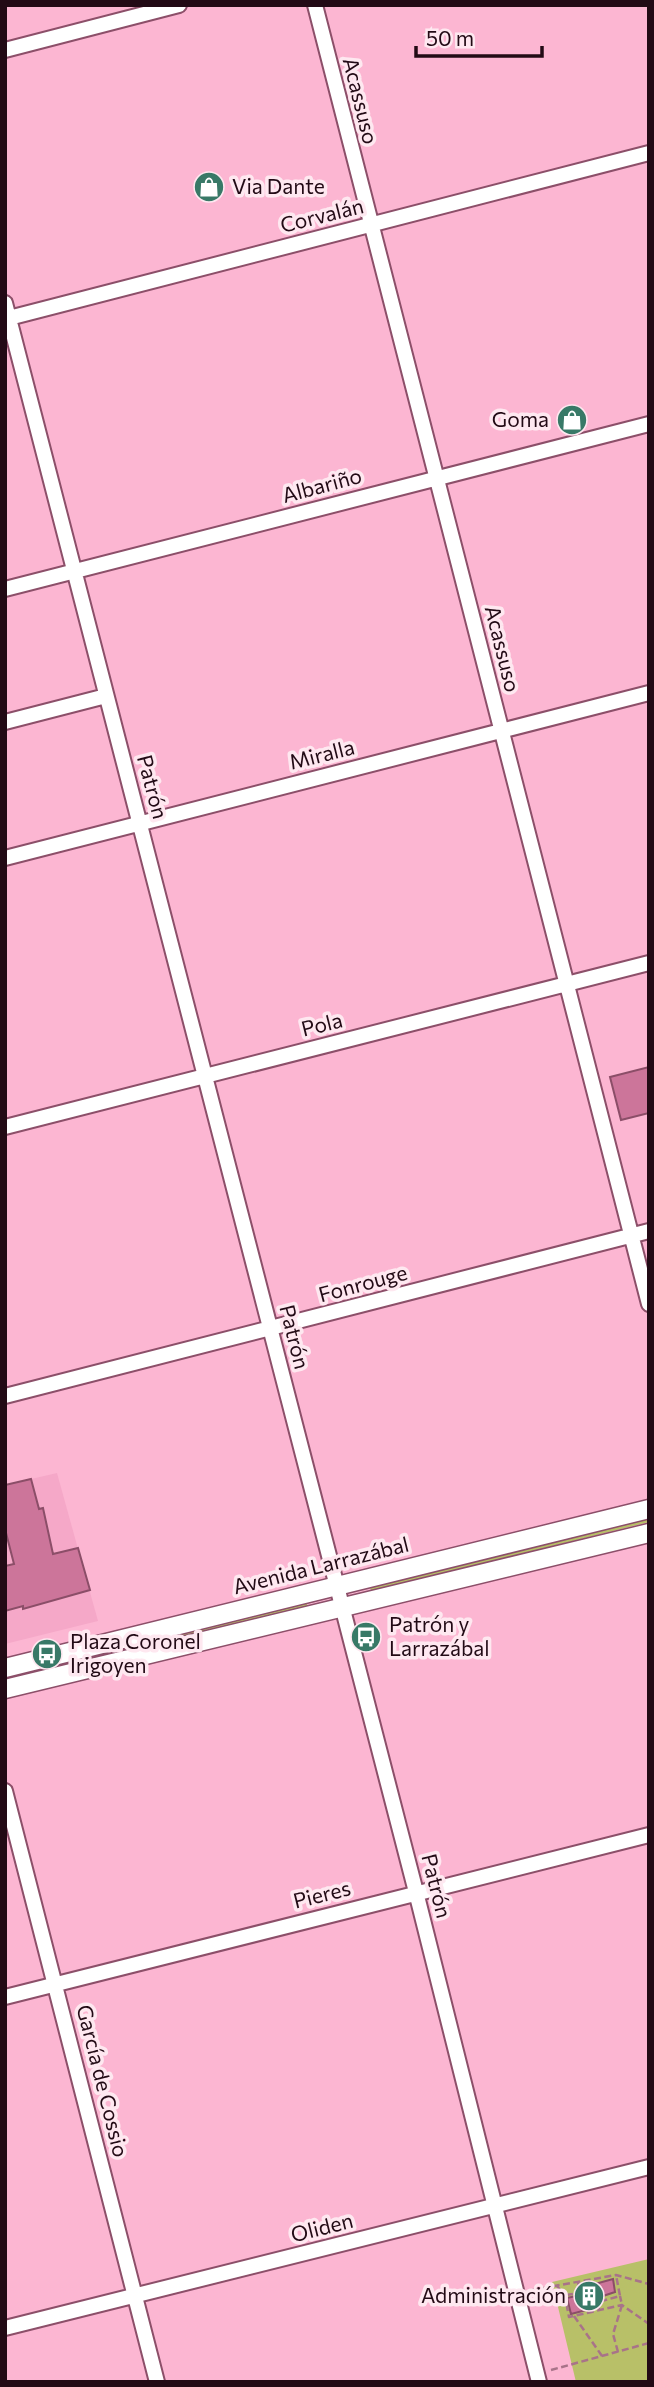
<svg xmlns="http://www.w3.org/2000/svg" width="654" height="2387" font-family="Commissioner,sans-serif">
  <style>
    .built { fill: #f5a8c8 }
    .green { fill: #b8c068 }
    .building { fill: #cc759a; stroke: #8b4e68; stroke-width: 2 }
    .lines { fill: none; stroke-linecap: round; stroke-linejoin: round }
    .minor-casing { stroke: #8c4f69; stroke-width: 18 }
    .tertiary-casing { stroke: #8c4f69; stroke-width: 21 }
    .path { stroke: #a87389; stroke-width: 2.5; stroke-dasharray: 7 3.5; stroke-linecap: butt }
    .minor { stroke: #fff; stroke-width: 14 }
    .tertiary { stroke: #fff; stroke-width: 18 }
    .labels { text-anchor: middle; stroke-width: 7; stroke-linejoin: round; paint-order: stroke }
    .street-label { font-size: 21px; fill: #220a15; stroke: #fee8f0 }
    .poi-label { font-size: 21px; fill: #220a15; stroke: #fee8f0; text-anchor: start }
  </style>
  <rect width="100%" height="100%" fill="#fcb6d2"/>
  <path class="built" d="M57,1473L98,1621L5,1644V1485Z"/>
  <path class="green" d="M649,1516V1522L371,1591L370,1586Z
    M306,1601L308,1607L12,1681L11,1675Z
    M649,2259V2382H576L552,2282Z"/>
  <path class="building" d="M649,1067V1113L621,1120L610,1077Z
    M31,1479L39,1509L43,1508L53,1554L78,1548L90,1590L23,1609V1606L5,1611V1566L14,1564L5,1529V1485Z
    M613,2279L615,2292L594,2299V2308L571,2314L567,2298L585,2294L584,2287Z"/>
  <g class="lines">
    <g class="minor-casing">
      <path id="minor" d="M315,5L649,1304
        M5,50L179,5
        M5,303L416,1892L539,2382
        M5,319L649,153
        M5,589L649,424
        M5,722L106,696
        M5,858L649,693
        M5,1127L649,963
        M5,1396L649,1231
        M5,1791L157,2382
        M5,1997L649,1835
        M5,2328L649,2167"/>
    </g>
    <g class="tertiary-casing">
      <path id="tertiary" d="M5,1668L649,1509
        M5,1689L649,1533"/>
    </g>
    <path class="path" d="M557,2286L565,2296L569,2317L622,2305L649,2324
      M532,2290L616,2275L649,2284
      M566,2295L580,2293L578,2282
      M599,2310L598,2302L620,2296L616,2275
      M574,2316L602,2356
      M618,2352L613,2334L622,2305L620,2296
      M551,2370L649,2343"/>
    <use href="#minor" class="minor"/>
    <use href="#tertiary" class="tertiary"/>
  </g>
  <defs>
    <g id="shop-disc" transform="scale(1.575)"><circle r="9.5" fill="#387967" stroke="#fee8f0"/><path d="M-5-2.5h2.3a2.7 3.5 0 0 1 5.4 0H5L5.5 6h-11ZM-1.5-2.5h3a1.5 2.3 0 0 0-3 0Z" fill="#fff"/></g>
    <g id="bus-disc" transform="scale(1.575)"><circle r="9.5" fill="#387967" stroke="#fee8f0"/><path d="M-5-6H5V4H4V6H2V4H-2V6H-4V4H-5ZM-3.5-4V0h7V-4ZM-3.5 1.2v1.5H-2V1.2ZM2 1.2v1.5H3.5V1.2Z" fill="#fff"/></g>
    <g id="building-disc" transform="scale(1.575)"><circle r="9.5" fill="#387967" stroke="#fee8f0"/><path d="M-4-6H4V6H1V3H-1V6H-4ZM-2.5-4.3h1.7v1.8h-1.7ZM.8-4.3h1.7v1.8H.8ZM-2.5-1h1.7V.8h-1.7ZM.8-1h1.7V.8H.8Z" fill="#fff"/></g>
  </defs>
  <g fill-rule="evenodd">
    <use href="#shop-disc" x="209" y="187"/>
    <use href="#shop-disc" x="572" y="420"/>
    <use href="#bus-disc" x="366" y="1637"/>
    <use href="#bus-disc" x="47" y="1654"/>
    <use href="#building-disc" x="589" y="2296"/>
  </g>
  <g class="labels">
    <g class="street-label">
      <text transform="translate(360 101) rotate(76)" y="7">Acassuso</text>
      <text transform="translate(322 216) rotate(-14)" y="7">Corvalán</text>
      <text transform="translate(322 486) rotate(-15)" y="7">Albariño</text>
      <text transform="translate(502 649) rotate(76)" y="7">Acassuso</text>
      <text transform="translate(322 755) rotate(-14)" y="7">Miralla</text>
      <text transform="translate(152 787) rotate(75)" y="7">Patrón</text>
      <text transform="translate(322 1025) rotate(-14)" y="7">Pola</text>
      <text transform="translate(363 1284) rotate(-15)" y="7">Fonrouge</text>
      <text transform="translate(294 1337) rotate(76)" y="7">Patrón</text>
      <text transform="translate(321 1566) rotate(-14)" y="7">Avenida Larrazábal</text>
      <text transform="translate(436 1886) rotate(76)" y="7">Patrón</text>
      <text transform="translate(322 1895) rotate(-14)" y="7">Pieres</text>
      <text transform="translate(102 2081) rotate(76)" y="7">García de Cossio</text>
      <text transform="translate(322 2228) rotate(-14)" y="7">Oliden</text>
    </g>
    <g class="poi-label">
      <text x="232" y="194">Via Dante</text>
      <text x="549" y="427" text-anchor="end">Goma</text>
      <text x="389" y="1632">Patrón y<tspan x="389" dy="24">Larrazábal</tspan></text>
      <text x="70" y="1649">Plaza Coronel<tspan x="70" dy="24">Irigoyen</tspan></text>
      <text x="566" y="2303" text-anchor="end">Administración</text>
    </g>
  </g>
  <rect width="654" height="2387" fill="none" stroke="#220a15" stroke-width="14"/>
  <path d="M416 46v10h126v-10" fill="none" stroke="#220a15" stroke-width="3.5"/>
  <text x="426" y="46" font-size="21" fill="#220a15" stroke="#fee8f0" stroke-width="5" paint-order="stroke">50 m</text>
</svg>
